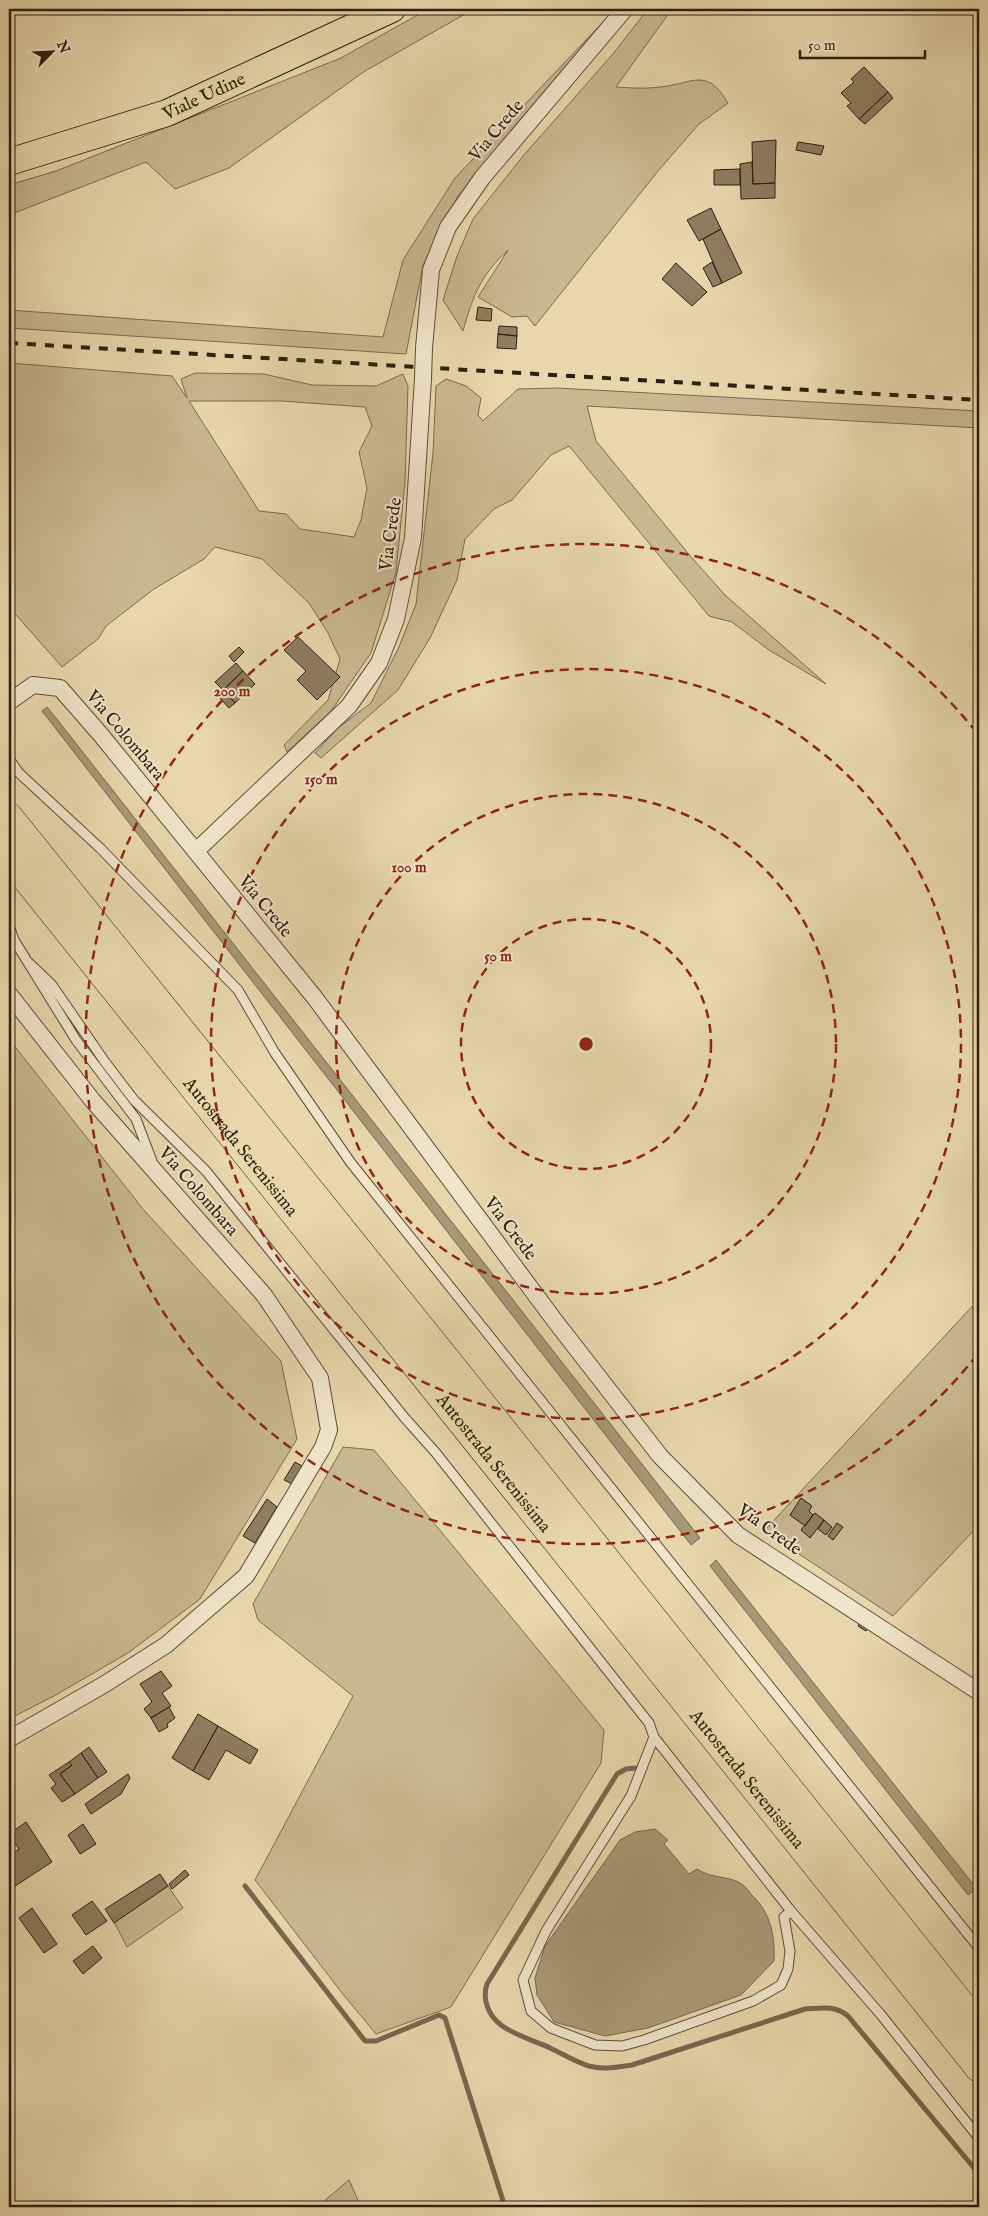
<svg xmlns="http://www.w3.org/2000/svg" width="988" height="2216" font-family="'IM FELL English',serif">
  <style>
    .green { fill: #c8b892; stroke: #7a6b50; fill-rule: evenodd }
    .water { fill: #a89877; stroke: #77674d }
    .lines { fill: none; stroke-linecap: round; stroke-linejoin: round }
    .stream { stroke: #77674d; stroke-width: 5 }
    .building { fill: #8e7e61; stroke: #2d1e0e }
    .lane-casing { stroke: #5c4c36; stroke-width: 11 }
    .street-casing { stroke: #5c4c36; stroke-width: 18 }
    .primary-casing { stroke: #2d1e0e; stroke-width: 28 }
    .highway-casing { stroke: #2d1e0e; stroke-width: 29 }
    .lane { stroke: #f0e5ca; stroke-width: 9 }
    .street { stroke: #f0e5ca; stroke-width: 16 }
    .primary { stroke: #e8d7ad; stroke-width: 26 }
    .highway { stroke: #e8d7ad; stroke-width: 28 }
    .rail { stroke: #2d1e0e; stroke-width: 4; stroke-dasharray: 9 9; stroke-linecap: butt }
    .street-bridge-casing { stroke: #5c4c36; stroke-width: 18; stroke-linecap: butt }
    .street-bridge { stroke: #f0e5ca; stroke-width: 16 }
    .ring { fill: none; stroke: #8f2418; stroke-width: 2.5; stroke-dasharray: 9 6 }
    .labels { text-anchor: middle; stroke-width: 4; stroke-linejoin: round; paint-order: stroke }
    .street-label { font-size: 18px; fill: #2d1e0e; stroke: #f0e5ca }
    .centre { fill: #8f2418; stroke: #f0e5ca; stroke-width: 2.5 }
    .ring-label { font-size: 15px; text-anchor: middle; font-weight: bold; fill: #8f2418; stroke: #f0e5ca; stroke-width: 4; stroke-linejoin: round; paint-order: stroke }
  </style>
  <rect width="100%" height="100%" fill="#e8d7ad"/>
  <filter id="stains"><feTurbulence type="fractalNoise" baseFrequency=".004" numOctaves="4"/><feColorMatrix values="0 0 0 0 .2 0 0 0 0 .09 0 0 0 0 .02 0 0 0 .5 -.17"/></filter>
  <radialGradient id="worn" r=".72"><stop offset=".6" stop-color="#630" stop-opacity="0"/><stop offset="1" stop-color="#630" stop-opacity=".3"/></radialGradient>
  <path class="green" d="M428,9H474L365,71L229,168L175,189L146,162L9,215V185L56,171L341,58Z
    M648,9H672L616,87C630,88 646,89 660,87C693,84 706,66 728,103L698,125L658,171L535,326L527,316L512,317L478,297L508,250C481,275 473,295 463,331L443,300L457,256L473,219L523,156L612,55Z
    M603,22L458,196L423,265L406,354L9,328V310L383,337L403,260L455,178Z
    M9,363L172,376L187,398L181,379L195,373L264,374L312,385L376,386L403,374L408,386L405,482L396,572L371,653L331,711L287,752L284,745L328,700L340,659L328,633L309,603L262,559L215,547L204,559L154,589L106,626L98,639L62,667L9,607ZM189,401H282L365,407L372,426L359,452L367,488L361,520L354,537L300,529L286,514L259,511Z
    M446,379L466,386L481,398L478,415L483,421L518,389L557,388L979,411V428L587,406L596,441L692,558L725,595L826,684L769,650L732,622L709,616L569,446L551,455L512,500L494,509L465,539L457,580L430,638L398,690L321,758L315,753L338,728L371,703L399,647L416,604L433,453L436,386Z
    M9,1039L143,1209L281,1361L297,1439L200,1599L128,1653L54,1696L9,1719Z
    M979,1299V1525L893,1616L764,1531Z
    M343,1447L374,1450L604,1730L601,1763L451,2007L376,2034L342,1993L255,1880L353,1696L258,1620L253,1604Z
    M168,1886L183,1908L127,1947L114,1922Z
    M349,2180L361,2207H317Z"/>
  <path class="water" d="M47,707L56,718L700,1538L691,1545L42,711Z
    M716,1560L977,1889L968,1895L710,1566Z
    M655,1829L668,1840L664,1844L689,1874L697,1869C712,1879 729,1876 740,1883C744,1885 748,1890 751,1894C771,1913 775,1935 774,1961L741,1995L648,2028L605,2036L554,2022L537,1995L535,1978L545,1946L620,1840L635,1832Z"/>
  <g class="lines">
    <path class="stream" d="M637,1768L626,1769L617,1774L487,1984C482,1999 488,2015 501,2025C514,2035 535,2041 550,2048C563,2054 576,2062 589,2066C604,2070 617,2067 632,2065L805,2009C821,2008 835,2005 848,2016L979,2174
      M245,1886L365,2041H376L439,2015L445,2018L505,2207"/>
  </g>
  <path class="building" d="M864,67L888,92L859,119L847,106L851,103L841,93L854,82L851,79Z
    M888,92L893,98L865,124L859,119Z
    M776,140L775,183L753,184L752,142Z
    M798,142L824,146L821,155L796,150Z
    M752,162L753,184L775,183V198L741,199L740,164Z
    M740,169V185H714V170Z
    M711,208L721,229L699,241L687,220Z
    M721,229L742,273L722,283L703,239Z
    M712,262L722,283L713,287L703,268Z
    M676,263L707,292L692,306L662,279Z
    M478,307L492,309L491,321L476,320Z
    M499,326L517,327V336L498,334Z
    M498,334L517,336L516,349L497,348Z
    M298,637L340,677L317,700L297,680L306,671L284,650Z
    M239,647L244,652L234,662L229,656Z
    M236,663L243,671L223,690L215,682Z
    M243,671L255,684L235,703L223,690Z
    M224,691L235,703L229,708L218,696Z
    M295,1462L302,1466L292,1484L284,1480Z
    M801,1498L812,1506L809,1511L813,1515L805,1526L790,1515Z
    M267,1499L277,1507L255,1543L243,1536Z
    M815,1513L824,1520L810,1538L801,1530Z
    M824,1520L832,1527L826,1535L818,1529Z
    M837,1523L843,1527L833,1540L828,1536Z
    M862,1619L870,1625L866,1631L858,1626Z
    M161,1671L172,1686L162,1693L171,1706L151,1718L144,1709L152,1702L140,1684Z
    M169,1707L175,1718L167,1724L168,1727L159,1732L151,1718Z
    M198,1714L218,1726L193,1771L172,1758Z
    M218,1726L258,1750L250,1764L226,1750L209,1780L193,1771Z
    M89,1747L107,1772L98,1778L81,1753Z
    M81,1753L98,1778L75,1794L60,1774L72,1765L69,1762Z
    M69,1762L72,1765L60,1774L75,1794L62,1802L51,1788L56,1784L49,1775Z
    M128,1774L130,1778L121,1794L91,1814L85,1804Z
    M26,1822L52,1862L9,1890V1856L19,1849L9,1834Z
    M83,1824L96,1844L80,1854L68,1835Z
    M185,1870L189,1875L172,1889L169,1884Z
    M160,1874L168,1886L114,1923L105,1909Z
    M92,1901L107,1921L86,1935L72,1915Z
    M32,1908L57,1944L44,1953L19,1918Z
    M93,1946L102,1958L83,1974L73,1961Z"/>
  <g class="lines">
    <g class="lane-casing">
      <path id="lane" d="M9,759L19,773L100,848L238,990L275,1053L351,1163L979,1948
        M9,925L14,940L76,1040L136,1119L152,1161
        M28,962L52,985L105,1062L134,1100L206,1171L404,1417L436,1453L649,1723L654,1737L631,1796L546,1931L523,1980L531,2011L551,2028L595,2045L622,2046L644,2040L753,2001L781,1985L788,1969L790,1951L784,1917L791,1911L882,2016L979,2138
        M654,1737L791,1911"/>
    </g>
    <g class="street-casing">
      <path id="street" d="M424,348L431,270L448,227L482,178L625,9
        M9,702L33,685L60,688L101,735L315,998L555,1321L660,1456L738,1535L979,1692
        M196,851L349,706L379,663L396,619L413,538L423,378
        M9,994L93,1101L264,1295L320,1378L329,1430L323,1447L246,1576L166,1645L105,1684L9,1739"/>
    </g>
    <g class="primary-casing">
      <g id="primary">
        <path id="s1" d="M9,162L167,113L392,9"/>
      </g>
    </g>
    <g class="highway-casing">
      <g id="highway">
        <path d="M9,817L457,1373L979,2027"/>
        <path id="s2" d="M9,857L979,2068"/>
      </g>
    </g>
    <use href="#lane" class="lane"/>
    <use href="#street" class="street"/>
    <use href="#primary" class="primary"/>
    <use href="#highway" class="highway"/>
    <path class="rail" d="M9,343L979,400"/>
    <g class="street-bridge-casing">
      <path id="street-bridge" d="M423,378L424,348"/>
    </g>
    <use href="#street-bridge" class="street-bridge"/>
  </g>
  <g class="ring">
    <circle cx="586" cy="1044" r="125"/>
    <circle cx="586" cy="1044" r="250"/>
    <circle cx="586" cy="1044" r="375"/>
    <path d="M977 1355A500 500 0 1 1 977 733"/>
  </g>
  <g class="labels">
    <g class="street-label">
      <text dy="6" stroke="none"><textPath href="#s1" startOffset="206">Viale Udine</textPath></text>
      <text transform="translate(496 130) rotate(-50)" y="6">Via Crede</text>
      <text transform="translate(390 534) rotate(-82)" y="6">Via Crede</text>
      <text transform="translate(126 735) rotate(50)" y="6">Via Colombara</text>
      <text transform="translate(266 906) rotate(51)" y="6">Via Crede</text>
      <text dy="6" stroke="none"><textPath href="#s2" startOffset="371">Autostrada Serenissima</textPath></text>
      <text transform="translate(199 1191) rotate(49)" y="6">Via Colombara</text>
      <text transform="translate(511 1228) rotate(53)" y="6">Via Crede</text>
      <text dy="6" stroke="none"><textPath href="#s2" startOffset="776">Autostrada Serenissima</textPath></text>
      <text transform="translate(770 1529) rotate(36)" y="6">Via Crede</text>
      <text dy="6" stroke="none"><textPath href="#s2" startOffset="1181">Autostrada Serenissima</textPath></text>
    </g>
  </g>
  <circle cx="586" cy="1044" r="8" class="centre"/>
  <g class="ring-label">
    <text x="232" y="696">200 m</text>
    <text x="321" y="784">150 m</text>
    <text x="409" y="872">100 m</text>
    <text x="498" y="961">50 m</text>
  </g>
  <rect width="988" height="2216" fill="none" stroke="#e8d7ad" stroke-width="30"/>
  <rect x="10" y="10" width="968" height="2196" fill="none" stroke="#2d1e0e" stroke-width="2.5"/>
  <rect x="15" y="15" width="958" height="2186" fill="none" stroke="#2d1e0e"/>
  <g transform="translate(52 52) rotate(66)" stroke="#f0e5ca" stroke-width="4" paint-order="stroke">
  <path d="M0-4L9 19L0 12L-9 19Z" fill="#2d1e0e"/>
  <text y="-8" font-size="14" font-weight="bold" text-anchor="middle" fill="#2d1e0e">N</text>
  </g>
  <path d="M800 50v8h125v-8" fill="none" stroke="#2d1e0e" stroke-width="2.5"/>
  <text x="808" y="50" font-size="15" fill="#2d1e0e" stroke="#f0e5ca" stroke-width="4" paint-order="stroke">50 m</text>
  <rect width="100%" height="100%" filter="url(#stains)"/>
  <rect width="100%" height="100%" fill="url(#worn)"/>
</svg>
